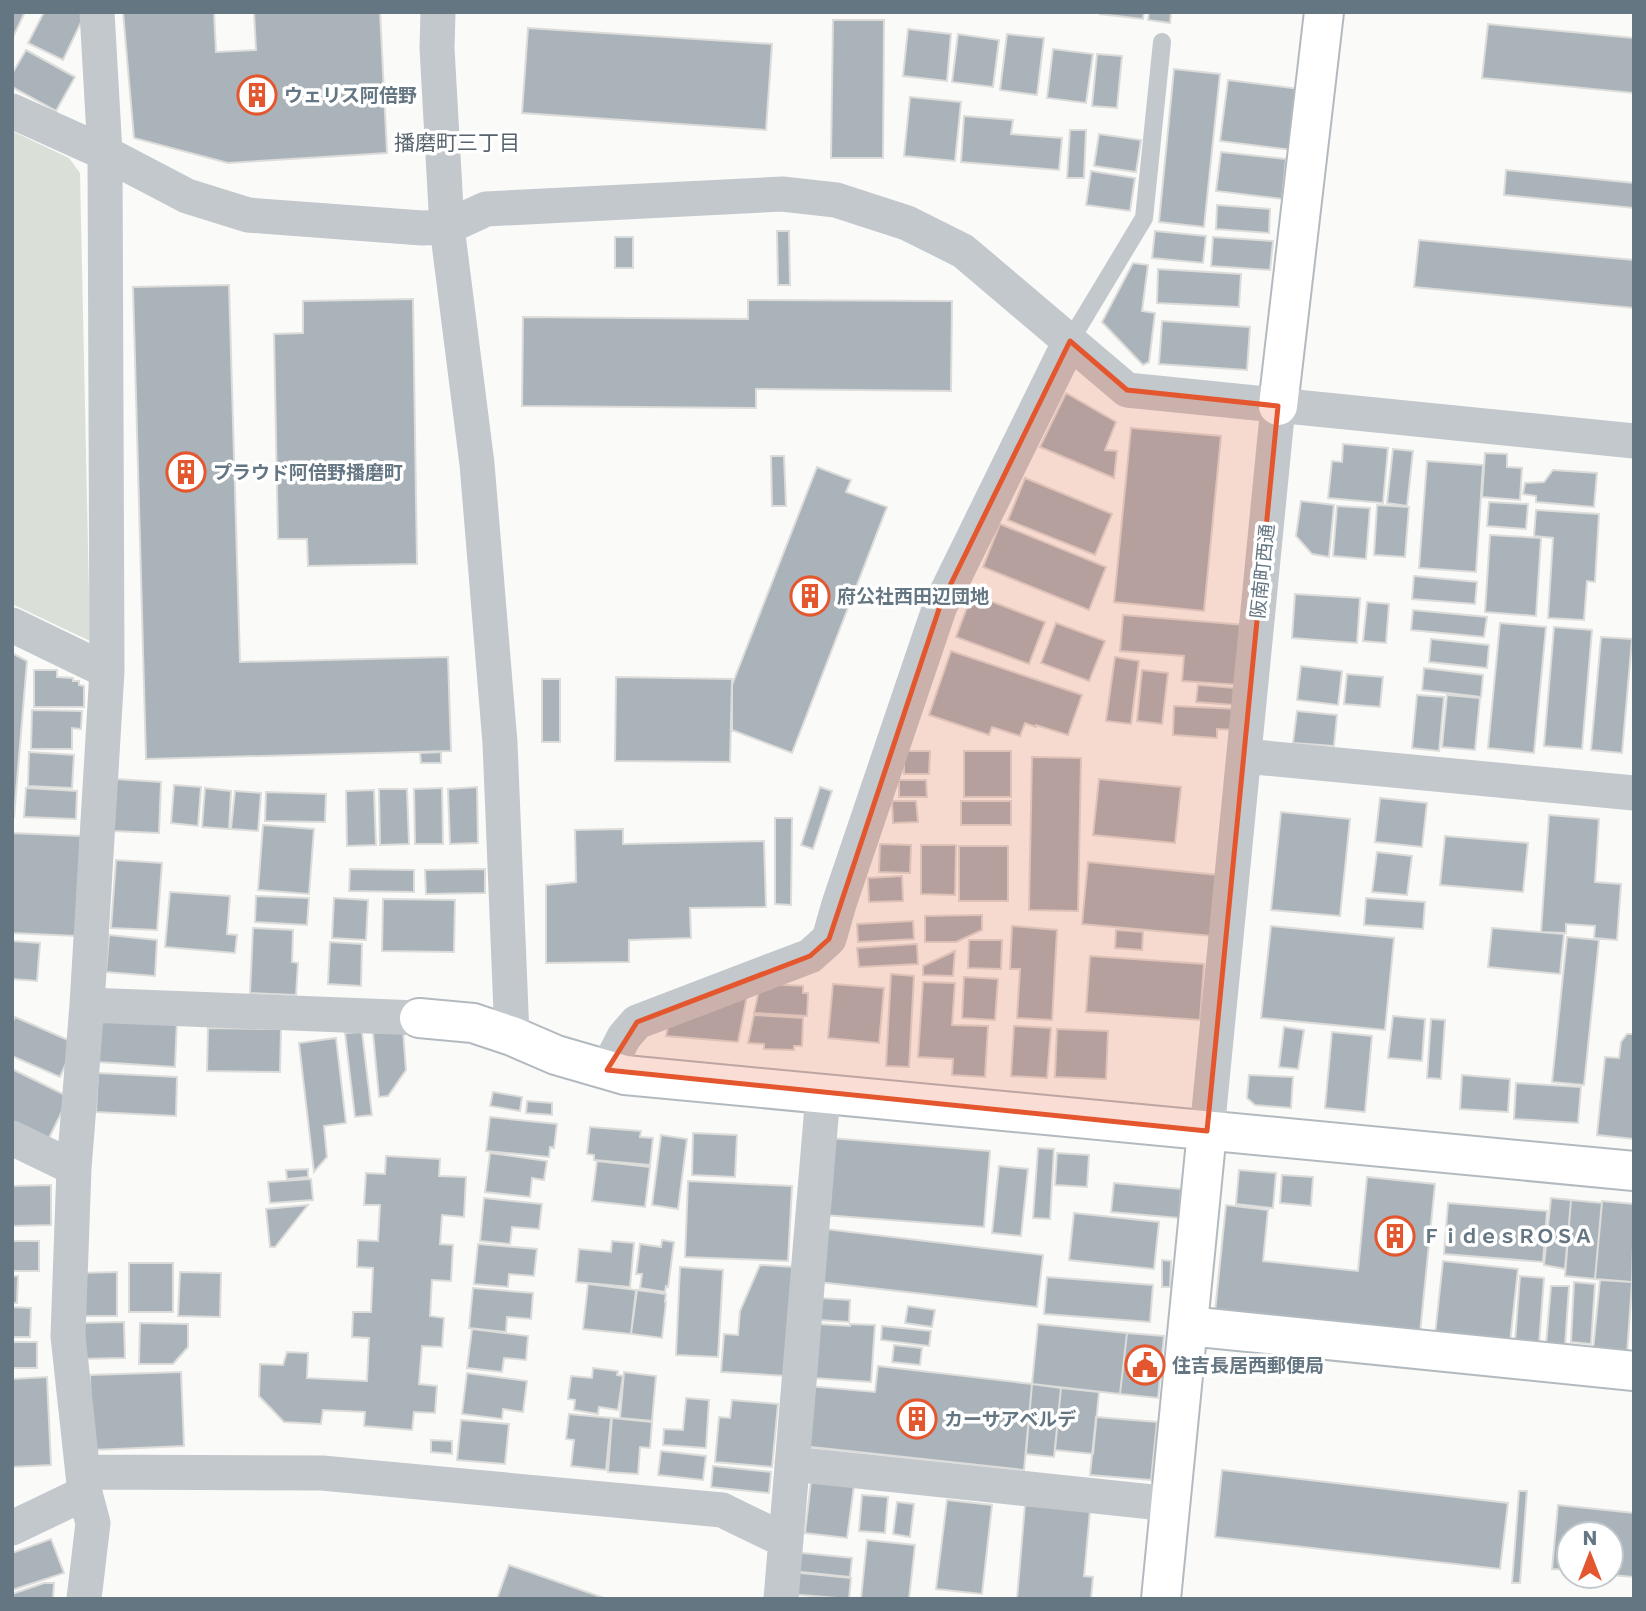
<svg xmlns="http://www.w3.org/2000/svg" width="1646" height="1611" font-family="Poppins,'Noto Sans JP',sans-serif">
  <style>
    .green { fill: #dadfd7 }
    .building { fill: #aab3b9; stroke: #dcdcda; stroke-width: 2 }
    .lines { fill: none; stroke-linecap: round; stroke-linejoin: round }
    .secondary-casing { stroke: #b3babf; stroke-width: 42 }
    .lane { stroke: #c3c8cc; stroke-width: 18 }
    .street { stroke: #c3c8cc; stroke-width: 35 }
    .secondary { stroke: #fff; stroke-width: 38 }
    .marked { fill: #e4572e; fill-opacity: 0.2; stroke: #e4572e; stroke-width: 5; stroke-linejoin: round }
    .labels { text-anchor: middle; stroke-width: 7; stroke-linejoin: round; paint-order: stroke }
    .poi-label { font-size: 19px; font-weight: bold; fill: #657683; stroke: #fff; text-anchor: start }
    .street-label { font-size: 19px; fill: #657683; stroke: #fff }
    .neighbourhood-label { font-size: 21px; fill: #57646e; stroke: #fff }
  </style>
  <rect width="100%" height="100%" fill="#fafaf8"/>
  <path class="green" d="M12,131L69,158L80,173L90,641L12,604Z"/>
  <path class="building" d="M12,12H25L12,39Z
    M44,12H86L63,60L28,43Z
    M123,12H214L216,52L256,50L254,12H380L387,153L228,163L134,138Z
    M1100,12H1144L1143,19L1100,14Z
    M1149,12H1171L1170,23L1148,20Z
    M833,20H884L883,158H831Z
    M1488,24L1634,38V93L1482,78Z
    M528,28L772,44L766,130L522,113Z
    M908,29L951,34L947,81L903,76Z
    M958,34L999,40L993,87L952,82Z
    M1007,34L1044,38L1037,95L1000,90Z
    M1053,49L1093,54L1086,103L1047,98Z
    M26,50L75,77L56,111L12,87V74Z
    M1097,54L1122,56L1117,108L1092,106Z
    M1174,69L1220,74L1204,227L1159,222Z
    M1228,80L1300,89L1292,150L1220,141Z
    M910,97L961,102L955,161L904,156Z
    M964,116L1013,120L1011,134L1062,138L1059,170L961,162Z
    M1070,130H1086L1084,178H1067Z
    M1099,134L1141,140L1136,172L1094,166Z
    M1221,152L1286,159L1282,199L1216,191Z
    M1506,170L1634,183V208L1504,195Z
    M1091,171L1135,178L1130,211L1086,205Z
    M1217,205L1270,209L1269,233L1216,229Z
    M777,231H789L790,285H778Z
    M1155,231L1206,236L1203,263L1152,258Z
    M615,237H633V268H615Z
    M1213,237L1273,241L1270,270L1211,266Z
    M1419,240L1634,260V308L1414,287Z
    M1133,263L1148,265L1142,311L1155,313L1149,362L1143,365L1102,322Z
    M1158,269L1241,274L1239,307L1157,303Z
    M229,285L240,662L448,657L451,751L146,759L133,287Z
    M413,299L417,564L308,566L307,539H278L274,334L303,333V301Z
    M748,300L952,301L951,391L756,389V408L522,406L523,317L748,319Z
    M1162,321L1250,327L1247,370L1159,364Z
    M1066,393L1116,422L1105,450L1117,451L1114,478L1040,447Z
    M1131,428L1221,436L1204,611L1114,602Z
    M1343,444L1388,448L1383,503L1328,498L1332,461L1342,462Z
    M1393,449L1413,451L1407,506L1387,503Z
    M1485,453L1507,454V467L1522,468L1520,500L1482,497Z
    M771,456H784L786,506H772Z
    M1427,461L1483,465L1476,572L1419,568Z
    M817,467L851,480L846,492L887,507L792,753L732,730V685Z
    M1553,470L1597,473L1594,507L1536,502V496L1523,494L1525,483L1544,482Z
    M1025,478L1112,514L1095,555L1008,520Z
    M1301,501L1334,505L1329,557L1312,554L1296,536Z
    M1489,502L1528,504L1526,529L1487,526Z
    M1377,505L1409,507L1405,557L1374,555Z
    M1337,506L1370,508L1366,559L1333,556Z
    M1536,510L1599,514L1595,582L1587,581L1584,620L1548,618L1553,538L1534,536Z
    M1000,524L1106,567L1089,610L983,567Z
    M1490,535L1541,538L1536,616L1485,612Z
    M1414,576L1477,582L1475,604L1412,599Z
    M972,594L1045,622L1029,664L956,637Z
    M1295,594L1360,598L1357,643L1292,638Z
    M1367,602L1389,604L1386,643L1363,641Z
    M1413,610L1487,617L1484,637L1411,630Z
    M1123,615L1245,625L1240,685L1182,681L1184,656L1120,651Z
    M1056,623L1105,641L1089,681L1041,663Z
    M1500,623L1546,627L1534,753L1488,748Z
    M1554,627L1592,630L1582,749L1544,746Z
    M1601,637L1632,639L1622,753L1591,750Z
    M1431,639L1489,645L1487,668L1429,662Z
    M951,651L1082,695L1068,735L1036,725V727L1025,723L1020,736L992,727L989,735L929,715Z
    M12,653L27,661L14,817H12Z
    M1115,657L1139,661L1131,724L1106,721Z
    M1301,666L1342,671L1338,705L1297,700Z
    M1424,668L1483,675L1481,697L1422,690Z
    M34,670H57V677L73,678V681H79V685L84,686V707H34Z
    M1142,670L1168,673L1162,724L1137,721Z
    M1347,674L1383,677L1380,707L1344,704Z
    M616,677L732,679L730,762L615,761Z
    M542,679H560V742H542Z
    M1198,685L1235,688L1234,705L1196,702Z
    M1417,695L1444,697L1439,751L1412,748Z
    M1447,695L1480,698L1475,750L1442,747Z
    M1174,706L1237,709L1236,730L1217,729V738L1173,735Z
    M32,710L82,711L81,729L72,728V749H31Z
    M1297,711L1337,715L1334,746L1293,743Z
    M904,751H930L929,774H904Z
    M964,751H1011V797H964Z
    M29,752L74,755L72,788L28,786Z
    M441,752V763H421L420,753Z
    M1032,757L1081,758L1078,911L1029,910Z
    M116,779L161,782L159,833L113,831Z
    M1099,779L1181,787L1175,843L1093,835Z
    M899,780H926L927,797H899Z
    M174,785L201,787L198,826L171,823Z
    M477,787L478,843L450,844L448,789Z
    M820,787L832,791L813,849L801,845Z
    M26,788L77,791L76,819L24,817Z
    M205,788L231,791L229,829L202,827Z
    M442,788L443,844H415L414,789Z
    M379,789H407L409,844L380,845Z
    M374,790L376,845L347,846L346,791Z
    M235,791L261,793L258,831L231,829Z
    M266,792L326,794L325,822L265,821Z
    M1380,798L1427,803L1422,847L1375,842Z
    M892,801H916L918,822L893,823Z
    M961,801H1011V825H961Z
    M1281,812L1350,819L1340,916L1271,910Z
    M1549,815L1599,819L1595,882L1621,884L1617,940L1594,938L1595,926L1566,924V933L1541,932Z
    M775,818H792L791,905L775,904Z
    M263,825L314,829L309,894L258,890Z
    M623,829V844L764,841L766,907L690,908L691,938L629,940V962L546,963V885L576,882L575,830Z
    M12,833L81,836L76,936L12,933Z
    M1445,836L1528,843L1523,892L1440,885Z
    M880,844L911,845L910,873L879,872Z
    M921,845H956L955,895L921,894Z
    M959,846H1008V901H959Z
    M1377,852L1412,856L1407,895L1372,892Z
    M116,860L162,863L157,930L111,928Z
    M1088,862L1218,875L1212,936L1082,924Z
    M350,869L414,870V892L349,891Z
    M485,869V893L426,894L425,870Z
    M902,876L903,901L869,902L868,878Z
    M170,892L230,896L227,934L237,935L235,953L165,947Z
    M256,896L309,898L307,925L255,922Z
    M334,898L368,900L366,940L332,938Z
    M1366,898L1425,902L1423,929L1364,925Z
    M383,899L455,900L454,952L382,951Z
    M982,915V930L956,942H925V916Z
    M913,921L914,939L858,942L857,924Z
    M1012,926L1057,930L1052,1020L1017,1018L1020,969H1010Z
    M1271,926L1394,938L1385,1030L1261,1018Z
    M253,928L293,930L292,962L298,963L296,995L250,993Z
    M1492,928L1564,934L1560,974L1488,967Z
    M1116,930L1143,932L1142,950L1115,948Z
    M109,935L157,940L155,976L106,972Z
    M1567,937L1599,940L1584,1085L1552,1082Z
    M969,940H1002L1001,969L968,968Z
    M12,941L40,943L37,981L12,979Z
    M330,942L362,944L361,986L328,984Z
    M917,944L918,964L859,967L857,948Z
    M955,951L953,976L923,975V966Z
    M1090,956L1204,964L1200,1020L1086,1012Z
    M891,974L914,976L909,1067L886,1066Z
    M964,977L998,979L995,1020L962,1018Z
    M923,982L955,983L952,1025L988,1026L985,1077L952,1075L953,1059L918,1057Z
    M768,984L803,986V993H808L807,1016L754,1013L759,990Z
    M833,984L884,988L879,1043L828,1038Z
    M747,996L738,1042L666,1036L668,1026Z
    M754,1015L803,1018L802,1046H794V1050L764,1049V1044L748,1043Z
    M101,1016L177,1020L175,1067L98,1062Z
    M1393,1016L1425,1019L1422,1061L1388,1058Z
    M15,1017L75,1043L60,1077L12,1056V1023Z
    M1431,1019L1445,1020L1441,1079L1427,1078Z
    M1014,1026L1051,1028L1047,1078L1011,1076Z
    M1284,1027L1304,1030L1298,1069L1279,1067Z
    M208,1028L281,1029L280,1072L207,1071Z
    M1057,1029L1108,1031L1106,1079L1055,1077Z
    M403,1030L406,1070L388,1096L379,1097L373,1033Z
    M362,1032L372,1115L355,1117L345,1033Z
    M1332,1032L1372,1036L1365,1112L1325,1108Z
    M1627,1034H1634V1139L1597,1135L1605,1057L1619,1058L1621,1042Z
    M336,1038L346,1123L324,1126L327,1157L314,1172L299,1043Z
    M12,1069L69,1097L48,1140L12,1123Z
    M98,1073L177,1077L176,1116L96,1112Z
    M1249,1075L1293,1077L1291,1108L1255,1105L1247,1098Z
    M1462,1075L1510,1079L1508,1112L1460,1109Z
    M1516,1083L1581,1087L1578,1123L1514,1119Z
    M493,1092L522,1097L520,1111L490,1106Z
    M527,1101L552,1103V1115L526,1113Z
    M490,1117L557,1124L554,1148L550,1147L549,1157L486,1151Z
    M590,1127L641,1131L640,1137L653,1138L650,1165L594,1160V1155L587,1154Z
    M693,1133L737,1135L735,1177L692,1175Z
    M661,1135L687,1139L678,1209L652,1205Z
    M830,1138L990,1151L984,1227L824,1215Z
    M1038,1148L1054,1149L1050,1219L1033,1218Z
    M490,1153L547,1161L544,1180L532,1178L530,1197L485,1192Z
    M1057,1153L1089,1155L1087,1187L1055,1185Z
    M386,1156L440,1159L439,1176L466,1177L464,1217L442,1215L440,1244L453,1245L451,1281L432,1280L430,1316L444,1318L442,1347L422,1346L419,1384L437,1386L435,1413L414,1412L412,1430L364,1426L365,1412L323,1410L321,1424L284,1422L259,1396L260,1364L283,1365L287,1352L308,1353L307,1378L367,1381L369,1338L352,1337L353,1312H371L373,1268L357,1267L358,1240L378,1241L380,1205H364L366,1173L385,1174Z
    M597,1161L650,1167L645,1207L592,1201Z
    M999,1166L1028,1169L1021,1236L992,1233Z
    M308,1169V1177L287,1179L286,1170Z
    M1239,1170L1276,1173L1273,1208L1236,1204Z
    M1282,1175L1313,1177L1311,1206L1280,1203Z
    M1367,1177L1435,1184L1420,1333L1215,1312L1226,1205L1268,1210L1263,1261L1358,1271Z
    M311,1179L313,1200L270,1203L268,1182Z
    M688,1181L792,1186L788,1261L685,1257Z
    M1114,1183L1181,1189L1179,1218L1111,1212Z
    M51,1185V1225L12,1226V1186Z
    M484,1198L542,1204L539,1229L512,1227L510,1244L480,1241Z
    M1551,1198L1571,1200L1565,1269L1544,1265Z
    M1571,1200L1602,1203L1595,1279L1565,1276Z
    M1602,1201L1634,1204L1632,1282L1595,1279Z
    M1448,1203L1547,1211L1543,1262L1444,1254Z
    M308,1205L275,1247H270L266,1209Z
    M1074,1213L1159,1222L1154,1269L1069,1260Z
    M825,1229L1043,1255L1037,1307L819,1282Z
    M662,1240L674,1242L668,1287L666,1286L665,1292L640,1288L642,1274H636L640,1244L661,1247Z
    M12,1241H39V1271H12Z
    M612,1241L634,1243L630,1287L576,1282L579,1249L611,1252Z
    M478,1244L537,1249L534,1276L509,1274L508,1287L474,1284Z
    M1162,1260L1171,1261L1170,1287H1162Z
    M1443,1261L1518,1269L1510,1342L1435,1335Z
    M129,1263H173V1312H129Z
    M760,1265L794,1267L787,1376L721,1372L724,1334L738,1335L740,1311Z
    M680,1267L723,1270L718,1357L676,1355Z
    M117,1272V1316H79V1273Z
    M180,1272L221,1273L220,1317L178,1316Z
    M12,1276H18L17,1303H12Z
    M1520,1276L1544,1278L1539,1344L1515,1342Z
    M1047,1277L1153,1285L1150,1322L1044,1314Z
    M1600,1280L1632,1282L1627,1354L1593,1351Z
    M1574,1282L1595,1284L1591,1344L1571,1342Z
    M588,1284L636,1290L631,1334L583,1329Z
    M1551,1286H1569L1565,1346L1546,1345Z
    M473,1288L533,1293L531,1319L507,1317L506,1332L469,1328Z
    M637,1290L666,1294L665,1302H666L662,1338L631,1334Z
    M820,1298L850,1300L849,1322L818,1320Z
    M908,1306L935,1310L932,1327L905,1323Z
    M12,1307L31,1308L30,1337H12Z
    M124,1322L125,1358L78,1359L77,1323Z
    M140,1323L188,1324V1347L173,1364H139Z
    M818,1324L850,1326V1324L875,1325L871,1382L814,1378Z
    M1038,1324L1127,1333L1120,1394L1032,1384Z
    M882,1326L931,1331L929,1346L881,1340Z
    M472,1329L528,1336L526,1360L504,1358L502,1372L467,1368Z
    M1127,1333L1164,1336L1158,1398L1120,1394Z
    M12,1342H37V1368H12Z
    M894,1345L922,1348L920,1365L892,1362Z
    M878,1366L1032,1384L1024,1470L802,1446L808,1386L875,1392Z
    M593,1368L618,1371L617,1375L623,1376L618,1410L599,1407L598,1414L574,1410L575,1400L568,1399L571,1376L592,1378Z
    M181,1372L184,1446L92,1450L90,1375Z
    M624,1372L656,1376L652,1421L620,1418Z
    M467,1373L527,1381L523,1412L503,1409L502,1419L462,1414Z
    M47,1377L51,1465L12,1467V1379Z
    M1032,1384L1061,1388L1054,1457L1026,1454Z
    M1061,1388L1099,1392L1093,1454L1055,1450Z
    M686,1398L709,1400L706,1448L663,1445L664,1429L683,1430Z
    M732,1400L778,1404L772,1467L715,1462L719,1417L730,1418Z
    M569,1414L611,1418L606,1470L571,1466L574,1440L566,1439Z
    M1096,1417L1157,1422L1151,1480L1090,1475Z
    M612,1418L652,1422L650,1448L640,1447L638,1474L608,1472Z
    M461,1420L509,1424L505,1464L457,1460Z
    M431,1440L452,1441V1454L431,1452Z
    M661,1451L706,1456L703,1480L658,1475Z
    M713,1466L771,1472L769,1493L711,1487Z
    M1222,1470L1508,1503L1500,1569L1215,1537Z
    M811,1481L854,1486L847,1538L805,1533Z
    M1519,1491H1527L1520,1583H1512Z
    M862,1495L888,1497L885,1533L859,1531Z
    M947,1500L992,1505L982,1594L936,1589Z
    M897,1502L914,1504L910,1537L893,1534Z
    M1025,1505L1090,1511L1084,1576L1093,1577L1091,1599H1017Z
    M1558,1505L1634,1513V1577L1611,1575V1534H1569V1570L1552,1569Z
    M51,1539L64,1573L12,1590V1553Z
    M867,1540L915,1545L909,1599H861Z
    M793,1552L852,1558L850,1577L791,1571Z
    M509,1565L607,1599H497Z
    M791,1572L851,1578L849,1599L789,1594Z
    M44,1583H54L53,1599H12V1594Z"/>
  <g class="lines">
    <g class="secondary-casing">
      <path id="secondary" d="M1278,406L1324,12
        M419,1018L473,1023L512,1036L556,1055L625,1075L1634,1171
        M1188,1326L1634,1371
        M1161,1599L1207,1131"/>
    </g>
    <path class="lane" d="M1070,341L1144,218L1162,42"/>
    <path class="street" d="M438,12L437,48L447,227L477,464L500,743L512,1036
      M12,111L105,153L187,196L248,215L422,228L447,227L486,209L782,194L836,200L907,223L963,251L1127,390L1634,441
      M12,625L107,671
      M1244,756L1634,793
      M87,1005L419,1018
      M607,1070L624,1037L637,1022L810,956L829,939L839,904L940,606L1070,341
      M1207,1131L1278,406
      M12,1138L74,1168
      M792,1464L1171,1504
      M84,1472L322,1473L722,1510L786,1541
      M12,1528L85,1493
      M84,1599L93,1523L85,1493L68,1336L74,1168L87,1005L107,671L105,153L97,12
      M781,1599L823,1094"/>
    <use href="#secondary" class="secondary"/>
  </g>
  <path class="marked" d="M1070,341L1127,390L1278,406L1207,1131L607,1070L637,1022L810,956L829,939L940,606Z"/>
  <defs>
    <g id="building-ring" transform="scale(2.0125)"><circle r="9.5" fill="#fff" stroke="#e4572e" stroke-width="1.5"/><path d="M-4-6H4V6H1V3H-1V6H-4ZM-2.5-4.3h1.7v1.8h-1.7ZM.8-4.3h1.7v1.8H.8ZM-2.5-1h1.7V.8h-1.7ZM.8-1h1.7V.8H.8Z" fill="#e4572e"/></g>
    <g id="civic-ring" transform="scale(2.0125)"><circle r="9.5" fill="#fff" stroke="#e4572e" stroke-width="1.5"/><path d="M-.6-6.5H3V-4.5H.6V-3L4-1V1h2V6H-6V1h2V-1L-.6-3ZM-1.2 2.5V6h2.4V2.5Z" fill="#e4572e"/></g>
  </defs>
  <g fill-rule="evenodd">
    <use href="#building-ring" x="257" y="95"/>
    <use href="#building-ring" x="186" y="472"/>
    <use href="#building-ring" x="810" y="596"/>
    <use href="#building-ring" x="1395" y="1236"/>
    <use href="#civic-ring" x="1145" y="1365"/>
    <use href="#building-ring" x="917" y="1419"/>
  </g>
  <g class="labels">
    <g class="poi-label">
      <text x="284" y="102">ウェリス阿倍野</text>
      <text x="213" y="479">プラウド阿倍野播磨町</text>
      <text x="837" y="603">府公社西田辺団地</text>
      <text x="1422" y="1243">ＦｉｄｅｓＲＯＳＡ</text>
      <text x="1172" y="1372">住吉長居西郵便局</text>
      <text x="944" y="1426">カーサアベルデ</text>
    </g>
    <g class="street-label">
      <text transform="translate(1262 571) rotate(-84)" y="7">阪南町西通</text>
    </g>
    <g class="neighbourhood-label">
      <text x="457" y="150">播磨町三丁目</text>
    </g>
  </g>
  <rect width="1646" height="1611" fill="none" stroke="#657683" stroke-width="28"/>
  <g transform="translate(1590 1555)"><circle r="33" fill="#ffffff" stroke="#c1c8cd" stroke-width="2"/>
  <path d="M0-5L12 26L0 18L-12 26Z" fill="#e4572e"/>
  <text y="-10" font-size="19" font-weight="bold" text-anchor="middle" fill="#657683">N</text>
  </g>
</svg>
